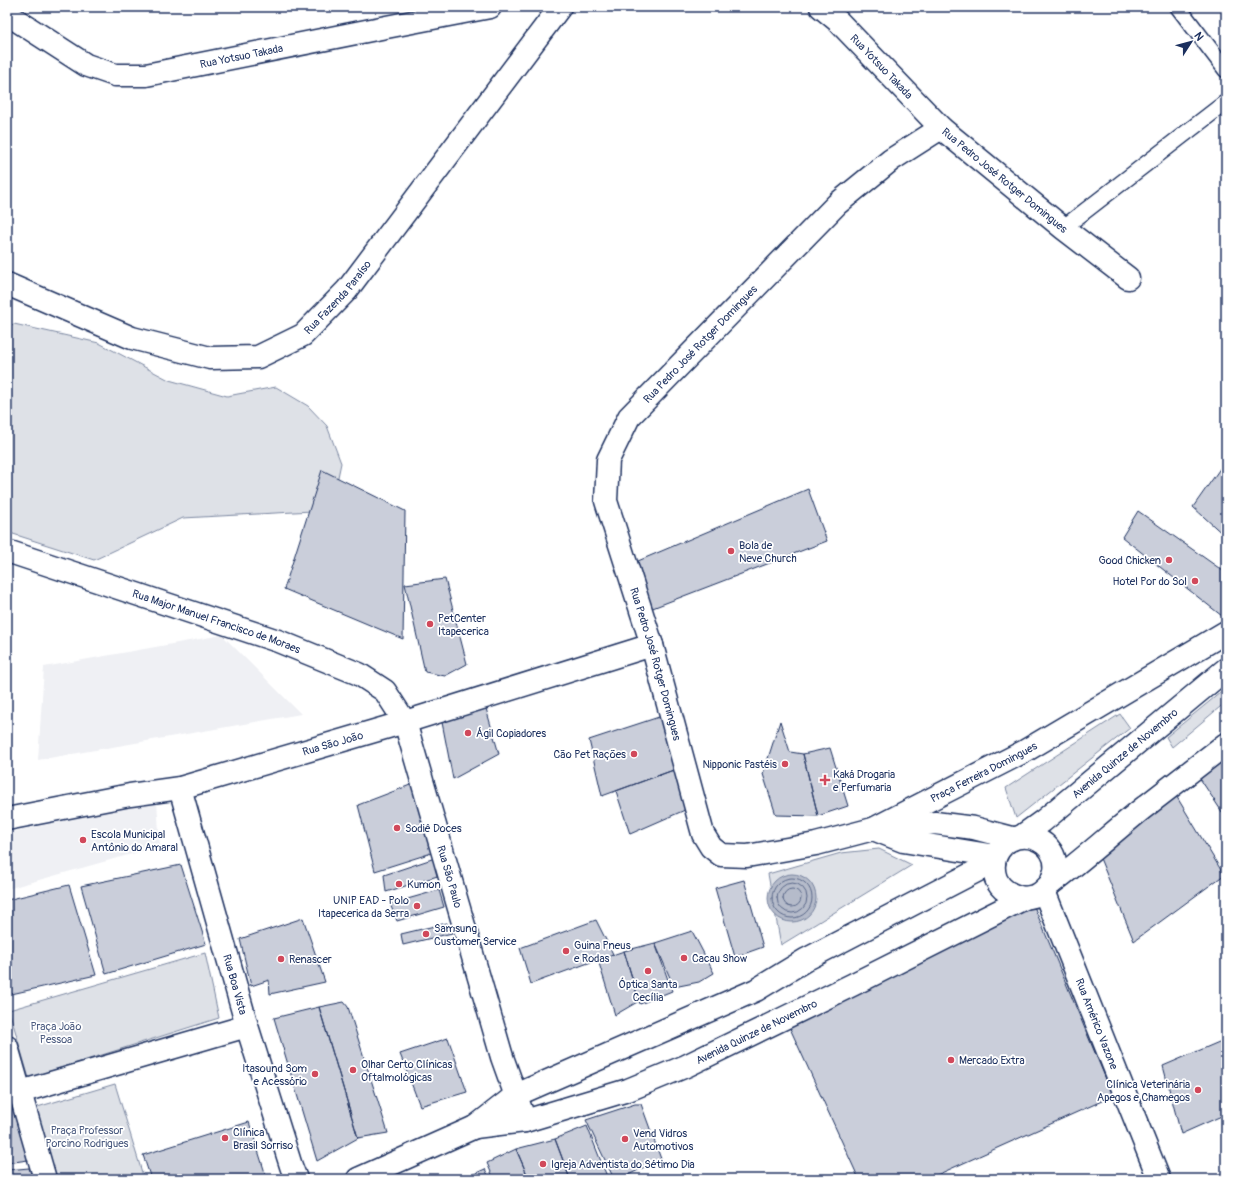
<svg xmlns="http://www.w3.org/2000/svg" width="1233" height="1186" font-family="Pangolin,sans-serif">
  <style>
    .built { fill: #eff0f4 }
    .green { fill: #dee1e7; stroke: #7c88a2 }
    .water { fill: #b5bbca; stroke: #77839f }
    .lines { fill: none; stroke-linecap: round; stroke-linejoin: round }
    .shore { stroke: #596789; stroke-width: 1 }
    .building { fill: #caceda; stroke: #1b2f5e }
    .service-casing { stroke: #1b2f5e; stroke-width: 18 }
    .minor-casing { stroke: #1b2f5e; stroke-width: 25 }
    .primary-casing { stroke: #1b2f5e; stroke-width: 25 }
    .service { stroke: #fff; stroke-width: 15 }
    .minor { stroke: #fff; stroke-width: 22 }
    .primary { stroke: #fff; stroke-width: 22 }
    .poi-dot { fill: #d1495b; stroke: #fff; stroke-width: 1.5 }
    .labels { text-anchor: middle; stroke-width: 3.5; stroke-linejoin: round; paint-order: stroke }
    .street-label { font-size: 11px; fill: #1b2f5e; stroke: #fff }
    .poi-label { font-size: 11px; fill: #1b2f5e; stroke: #fff; text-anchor: start }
    .park-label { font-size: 11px; fill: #4c5c80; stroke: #fff }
  </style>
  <rect width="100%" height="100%" fill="#fff"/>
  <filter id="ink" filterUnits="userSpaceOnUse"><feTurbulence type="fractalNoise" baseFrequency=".025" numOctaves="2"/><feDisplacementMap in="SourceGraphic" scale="8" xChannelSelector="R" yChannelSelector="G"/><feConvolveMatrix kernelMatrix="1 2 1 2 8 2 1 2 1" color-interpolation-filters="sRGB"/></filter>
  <g filter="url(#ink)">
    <path class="built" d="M222,635L301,714L38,760L44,667Z
      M157,801L160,846L7,889V833Z"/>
    <path class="green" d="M14,324L99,343L169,380L227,396L276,387L308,406L327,426L341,463L331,510L183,518L94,560L7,532V326Z
      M1226,688V702L1172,747L1166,737Z
      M1120,714L1130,728L1016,818L1006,788Z
      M879,849L912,865L781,945L768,874L841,853Z
      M205,953L219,1018L29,1078L9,1010Z
      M115,1084L144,1179H56L34,1108Z"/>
    <path class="water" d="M768 898a24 24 0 1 1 48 0a24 24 0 1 1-48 0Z"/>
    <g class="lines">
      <path class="shore" d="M772 898a20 20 0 1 1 40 0a20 20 0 1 1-40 0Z
        M777 898a15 15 0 1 1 30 0a15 15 0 1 1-30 0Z
        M783 898a9 9 0 1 1 18 0a9 9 0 1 1-18 0Z"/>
    </g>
    <path class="building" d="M1226,460V537L1193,507Z
      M322,470L405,511L403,639L284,589Z
      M808,489L827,541L650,609L638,561Z
      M1138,511L1226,573V614L1222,616L1122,537Z
      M445,579L467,664L445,676L425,672L405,584Z
      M483,698L499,754L453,779L440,712Z
      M665,715L679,768L602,796L589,740Z
      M780,721L790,752L803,754L818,816L776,815L763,774Z
      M830,748L848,806L818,816L803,754Z
      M1226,756V818L1195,771Z
      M679,768L685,810L630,834L616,791Z
      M418,782L438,851L375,871L358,805Z
      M1172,789L1224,875L1134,941L1097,851Z
      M435,858L444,874L386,892L384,875Z
      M181,865L206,944L106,974L81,886Z
      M744,880L763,947L735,957L715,888Z
      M69,885L96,975L7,995V900Z
      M439,890L444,907L397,921L390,904Z
      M1033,904L1113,1096L928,1179H859L788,1024Z
      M303,918L325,982L270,994L269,980L251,986L240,939Z
      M596,920L613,954L531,984L520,948Z
      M447,923L452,933L403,945L401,934Z
      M692,931L714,973L699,982L674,987L655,943Z
      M655,943L672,991L640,1004L624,951Z
      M624,951L639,1001L615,1015L598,960Z
      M344,1002L348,1007L388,1133L358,1138L319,1007Z
      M319,1007L358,1138L317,1161L274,1018Z
      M448,1038L467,1092L420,1106L400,1054Z
      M1226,1039V1114L1181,1134L1163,1066Z
      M13,1098L28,1160L7,1163V1100Z
      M635,1104H641L661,1159L620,1179H614L586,1120Z
      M249,1122L267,1179H151L143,1155Z
      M587,1126L608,1179H570L555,1139Z
      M555,1139L570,1179H529L516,1149Z
      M516,1149L529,1179H494L487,1163Z
      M29,1168L33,1179H7V1170Z
      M485,1169L490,1179H463Z"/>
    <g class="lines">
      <g class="service-casing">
        <path id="service" d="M1178,7L1226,70
          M1063,228L1226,102"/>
      </g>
      <g class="minor-casing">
        <g id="minor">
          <path id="s1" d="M821,7L838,21L941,128L1063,228L1128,278"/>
          <path id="s2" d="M7,14L86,65L115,75H146L381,28L490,7"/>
          <path id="s3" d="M941,128L891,160L837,204L629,417L608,460L606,501L652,645L703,834L711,847L721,855L747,856L816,844L873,829L1025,751L1226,632"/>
          <path id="s4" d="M7,284L132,338L210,358L258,357L303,335L347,290L560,7"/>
          <path id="s5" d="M7,551L278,641L359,674L385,691L405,722L502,1057L525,1121"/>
          <path id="s6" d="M180,788L247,1026L291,1166L296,1179"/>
          <path id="s7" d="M7,819L130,795L180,788L405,722L652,645"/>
          <path d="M888,827L935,823L974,828L1012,838"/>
          <path d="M873,829L903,841L995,856"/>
          <path id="s8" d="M1044,891L1159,1179"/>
          <path d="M7,1047L45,1179"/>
          <path d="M20,1092L247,1026"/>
        </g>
      </g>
      <g class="primary-casing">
        <g id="primary">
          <path id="s9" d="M1022,836L1043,821L1226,669"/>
          <path d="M1025,898C1012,896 1001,891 996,879C992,868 993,859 999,850C1018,823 1060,841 1055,871C1054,875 1052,879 1051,883"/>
          <path id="s10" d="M475,1127L525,1121L628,1090L686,1066L852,985L1025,898C1029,897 1033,897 1037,895C1044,892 1047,886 1053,882C1084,859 1112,833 1142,809C1170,787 1198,766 1226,744"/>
          <path d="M358,1179L475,1127L516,1095L756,990L807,959L994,862"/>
        </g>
      </g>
      <use href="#service" class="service"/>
      <use href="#minor" class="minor"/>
      <use href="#primary" class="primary"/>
    </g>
  </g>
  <g class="poi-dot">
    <circle cx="731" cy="551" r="4"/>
    <circle cx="1169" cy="560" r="4"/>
    <circle cx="1195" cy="581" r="4"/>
    <circle cx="430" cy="624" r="4"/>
    <circle cx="468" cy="733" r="4"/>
    <circle cx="634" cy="754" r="4"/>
    <circle cx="785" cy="764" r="4"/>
    <path d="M823 774h4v4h4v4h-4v4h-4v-4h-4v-4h4z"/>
    <circle cx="397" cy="828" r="4"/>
    <circle cx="83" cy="840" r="4"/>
    <circle cx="399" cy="884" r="4"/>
    <circle cx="417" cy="906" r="4"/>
    <circle cx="426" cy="934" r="4"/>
    <circle cx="566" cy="951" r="4"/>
    <circle cx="684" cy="958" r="4"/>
    <circle cx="281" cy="959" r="4"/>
    <circle cx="648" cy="971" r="4"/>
    <circle cx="951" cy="1060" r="4"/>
    <circle cx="353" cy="1070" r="4"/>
    <circle cx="315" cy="1074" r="4"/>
    <circle cx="1198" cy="1090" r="4"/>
    <circle cx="225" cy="1138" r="4"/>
    <circle cx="625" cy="1139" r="4"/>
    <circle cx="543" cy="1164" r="4"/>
  </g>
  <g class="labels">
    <g class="street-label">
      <text dy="4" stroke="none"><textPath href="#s2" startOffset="253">Rua Yotsuo Takada</textPath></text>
      <text dy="4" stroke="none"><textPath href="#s1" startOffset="85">Rua Yotsuo Takada</textPath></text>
      <text dy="4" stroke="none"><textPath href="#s1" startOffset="253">Rua Pedro José Rotger Domingues</textPath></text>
      <text dy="4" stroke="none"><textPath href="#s4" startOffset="366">Rua Fazenda Paraíso</textPath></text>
      <text transform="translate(700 344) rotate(-46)" y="4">Rua Pedro José Rotger Domingues</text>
      <text dy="4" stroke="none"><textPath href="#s5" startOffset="221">Rua Major Manuel Francisco de Moraes</textPath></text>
      <text dy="4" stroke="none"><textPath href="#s3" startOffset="686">Rua Pedro José Rotger Domingues</textPath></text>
      <text dy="4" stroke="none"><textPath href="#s7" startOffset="335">Rua São João</textPath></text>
      <text dy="4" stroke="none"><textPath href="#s9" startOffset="132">Avenida Quinze de Novembro</textPath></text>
      <text dy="4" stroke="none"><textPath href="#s3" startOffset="1170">Praça Ferreira Domingues</textPath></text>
      <text dy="4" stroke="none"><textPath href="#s5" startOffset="602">Rua São Paulo</textPath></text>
      <text dy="4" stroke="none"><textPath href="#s6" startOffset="204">Rua Boa Vista</textPath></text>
      <text dy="4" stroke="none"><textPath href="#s8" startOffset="143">Rua Américo Vazone</textPath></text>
      <text dy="4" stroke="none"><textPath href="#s10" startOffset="299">Avenida Quinze de Novembro</textPath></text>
    </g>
    <g class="poi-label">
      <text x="739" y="549">Bola de<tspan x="739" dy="13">Neve Church</tspan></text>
      <text x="1161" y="564" text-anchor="end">Good Chicken</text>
      <text x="1187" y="585" text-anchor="end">Hotel Por do Sol</text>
      <text x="438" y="622">PetCenter<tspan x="438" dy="13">Itapecerica</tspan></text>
      <text x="476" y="737">Ágil Copiadores</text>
      <text x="626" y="758" text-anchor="end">Cão Pet Rações</text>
      <text x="777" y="768" text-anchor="end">Nipponic Pastéis</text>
      <text x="833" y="778">Kaká Drogaria<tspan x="833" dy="13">e Perfumaria</tspan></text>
      <text x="405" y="832">Sodiê Doces</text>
      <text x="91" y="838">Escola Municipal<tspan x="91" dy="13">Antônio do Amaral</tspan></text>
      <text x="407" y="888">Kumon</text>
      <text x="409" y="904" text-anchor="end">UNIP EAD - Polo<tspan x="409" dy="13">Itapecerica da Serra</tspan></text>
      <text x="434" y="932">Samsung<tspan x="434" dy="13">Customer Service</tspan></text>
      <text x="574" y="949">Guina Pneus<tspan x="574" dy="13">e Rodas</tspan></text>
      <text x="692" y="962">Cacau Show</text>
      <text x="289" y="963">Renascer</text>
      <text x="648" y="988" text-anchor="middle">Óptica Santa<tspan x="648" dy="13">Cecília</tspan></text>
      <text x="959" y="1064">Mercado Extra</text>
      <text x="361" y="1068">Olhar Certo Clínicas<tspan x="361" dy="13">Oftalmológicas</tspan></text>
      <text x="307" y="1072" text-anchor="end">Itasound Som<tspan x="307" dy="13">e Acessório</tspan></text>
      <text x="1190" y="1088" text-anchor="end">Clínica Veterinária<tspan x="1190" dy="13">Apegos e Chamegos</tspan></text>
      <text x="233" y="1136">Clínica<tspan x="233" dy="13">Brasil Sorriso</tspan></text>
      <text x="633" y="1137">Vend Vidros<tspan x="633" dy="13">Automotivos</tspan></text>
      <text x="551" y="1168">Igreja Adventista do Sétimo Dia</text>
    </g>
    <g class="park-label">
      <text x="56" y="1030">Praça João<tspan x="56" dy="13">Pessoa</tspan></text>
      <text x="87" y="1134">Praça Professor<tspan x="87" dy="13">Porcino Rodrigues</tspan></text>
    </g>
  </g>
  <rect width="1233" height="1186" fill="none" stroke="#fff" stroke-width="24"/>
  <rect x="12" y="12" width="1209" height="1162" fill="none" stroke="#1b2f5e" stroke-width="1.5" filter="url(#ink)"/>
  <g transform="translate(1191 42) rotate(54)" stroke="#ffffff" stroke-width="3" paint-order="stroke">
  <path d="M0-3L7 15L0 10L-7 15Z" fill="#1b2f5e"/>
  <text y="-6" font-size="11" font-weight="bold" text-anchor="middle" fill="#1b2f5e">N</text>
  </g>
</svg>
